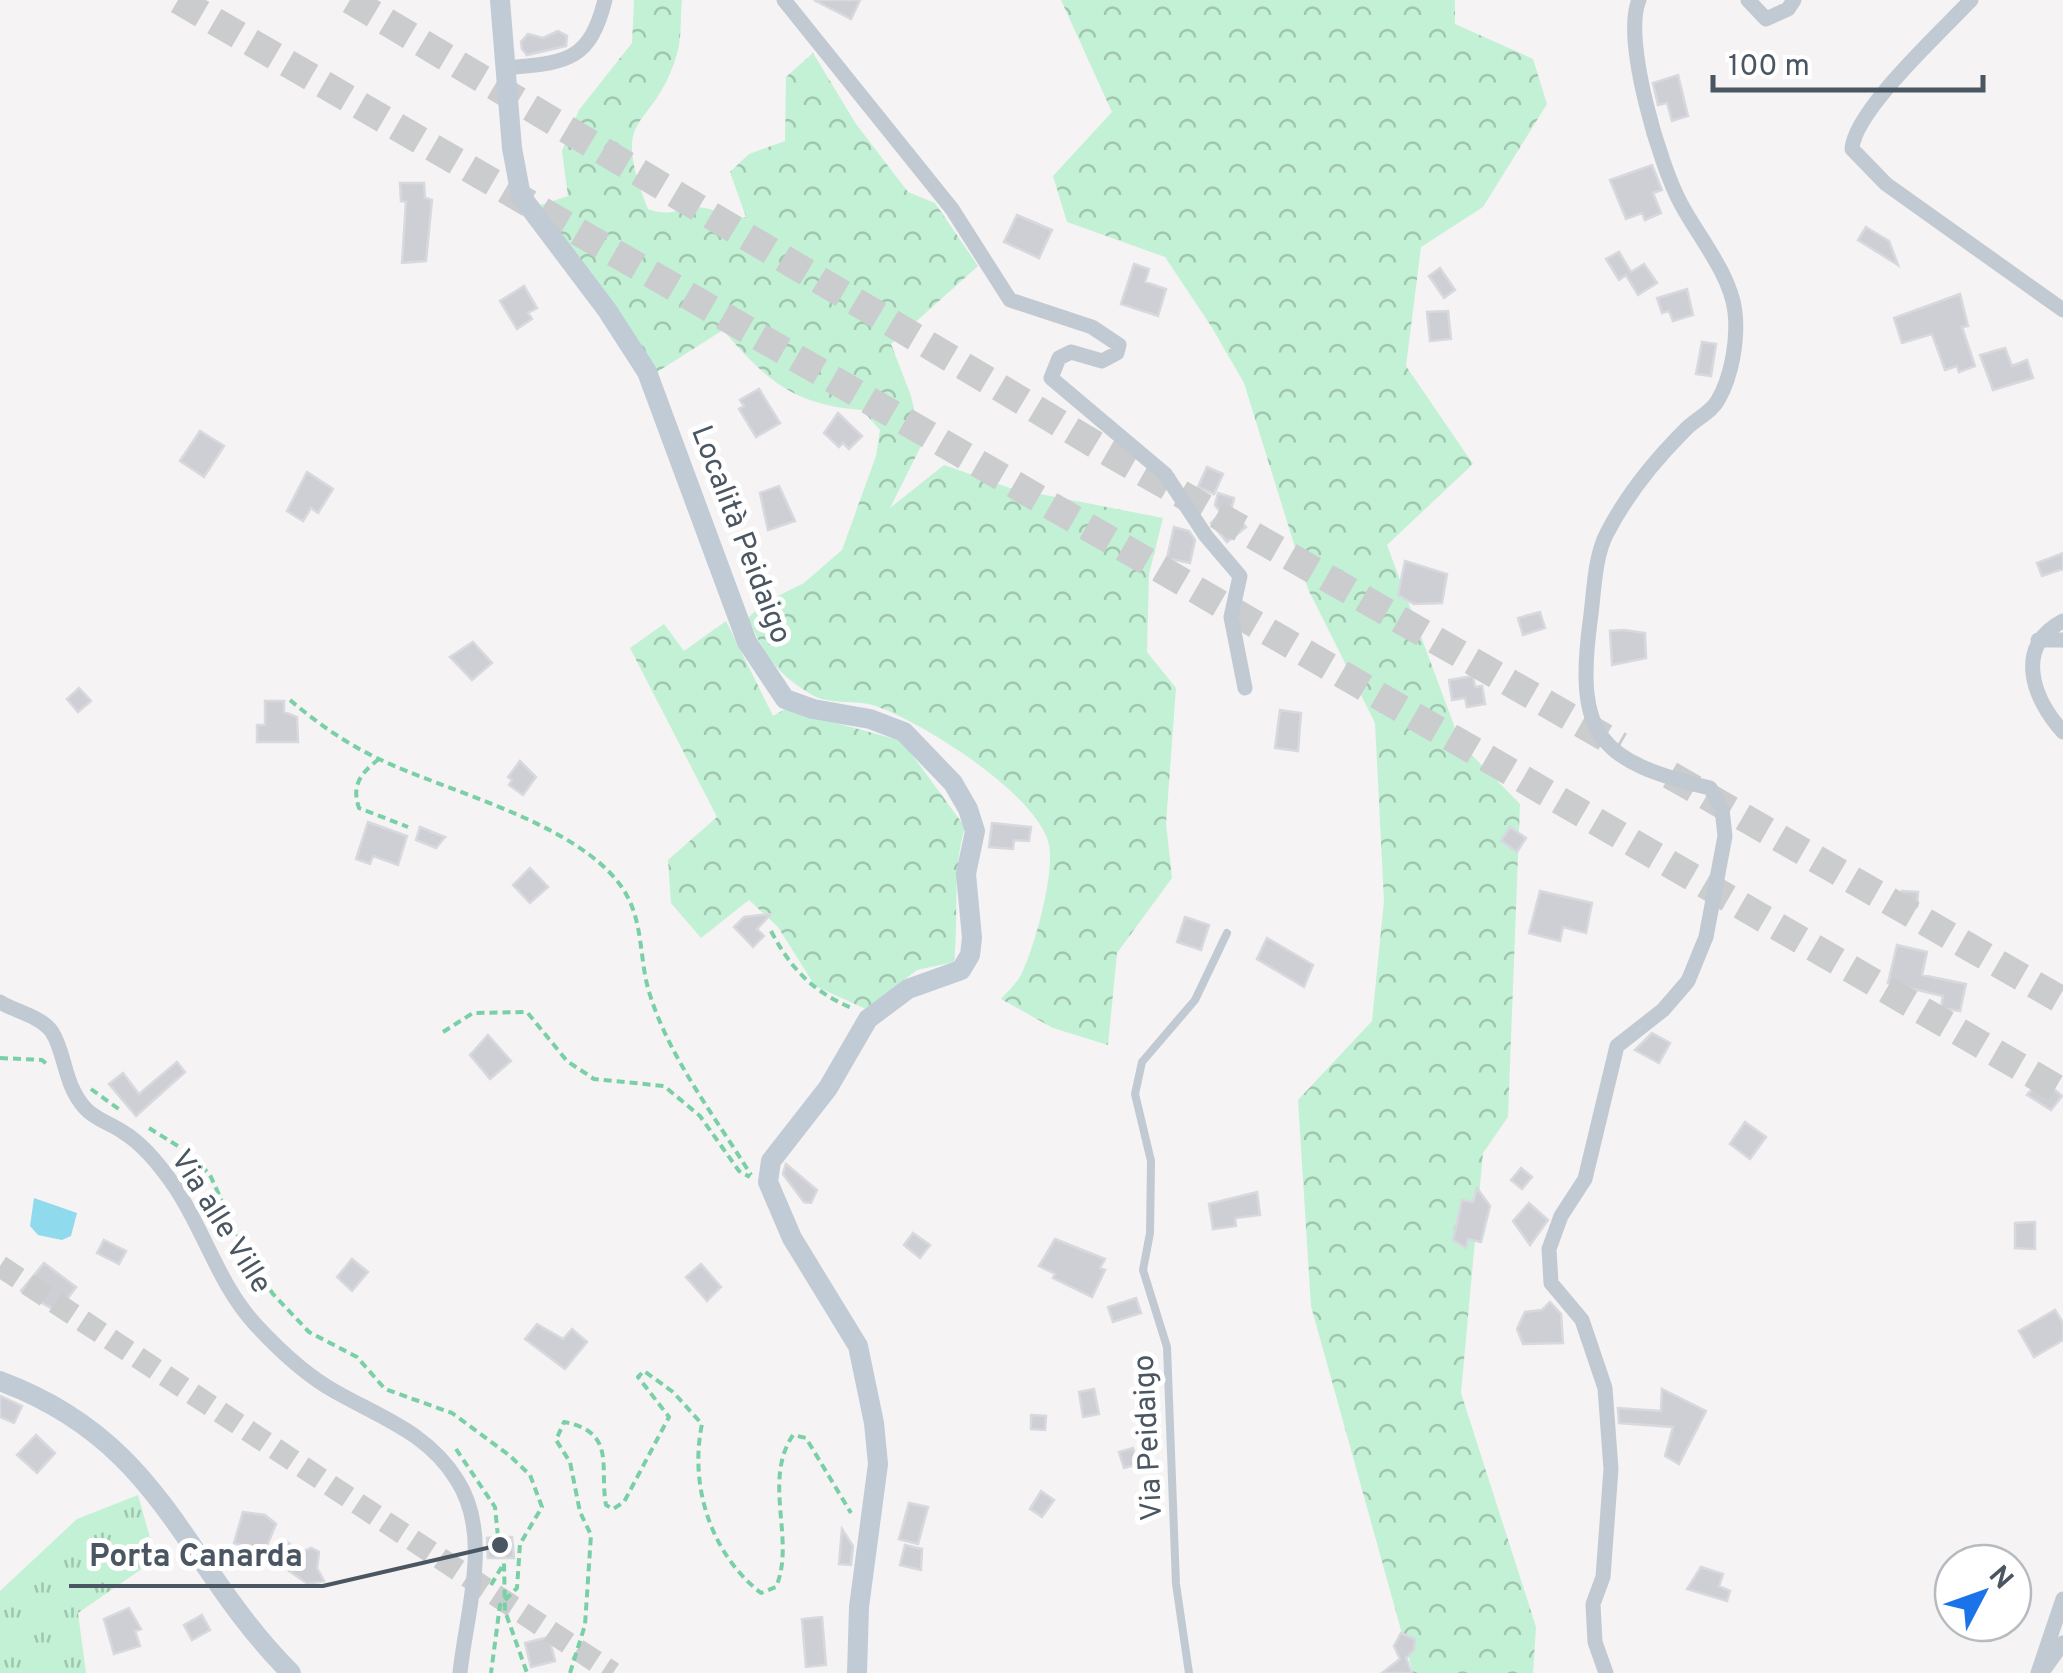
<svg xmlns="http://www.w3.org/2000/svg" width="2063" height="1673" font-family="Overpass,sans-serif">
  <style>
    .grass { fill: url(#grass-tufts) }
    .forest { fill: url(#forest-crowns) }
    .water { fill: #90daee }
    .building { fill: #cdcfd5; stroke: #d7d9de; stroke-width: 2.5 }
    .lines { fill: none; stroke-linecap: round; stroke-linejoin: round }
    .primary-tunnel { stroke: #caccce; stroke-width: 22; stroke-dasharray: 22 11; stroke-linecap: butt }
    .highway-tunnel { stroke: #caccce; stroke-width: 28; stroke-dasharray: 28 14; stroke-linecap: butt }
    .path { stroke: #7ad0a6; stroke-width: 4; stroke-dasharray: 8 5; stroke-linecap: butt }
    .lane { stroke: #c1cad2; stroke-width: 8 }
    .street { stroke: #c1cad2; stroke-width: 15 }
    .secondary { stroke: #c1cbd6; stroke-width: 20 }
    .labels { text-anchor: middle; stroke-width: 10; stroke-linejoin: round; paint-order: stroke }
    .street-label { font-size: 30px; fill: #4a5661; stroke: #fff }
    .leader { fill: none; stroke: #4a5661; stroke-width: 4 }
    .callout-dot { fill: #4a5661; stroke: #fff; stroke-width: 4 }
    .callout-label { font-size: 32px; text-anchor: middle; font-weight: bold; fill: #4a5661; stroke: #fff; stroke-width: 10; stroke-linejoin: round; paint-order: stroke }
  </style>
  <defs>
    <pattern id="grass-tufts" width="24" height="20" patternUnits="userSpaceOnUse" patternTransform="scale(2.5)"><rect width="24" height="20" fill="#c3f1d5"/><path d="M3 7l-1-3M5 7V3M7 7l1-3M15 17l-1-3M17 17v-4M19 17l1-3" fill="none" stroke="#a0c6b0"/></pattern>
    <pattern id="forest-crowns" width="20" height="18" patternUnits="userSpaceOnUse" patternTransform="scale(2.5)"><rect width="20" height="18" fill="#c3f1d5"/><path d="M2 6a3 3 0 1 1 6 0M12 15a3 3 0 1 1 6 0" fill="none" stroke="#a0c6b0"/></pattern>
  </defs>
  <rect width="100%" height="100%" fill="#f5f3f3"/>
  <path class="grass" d="M138,1495L156,1559L78,1613L86,1673H0V1591L77,1519Z"/>
  <path class="forest" d="M634,0H682C680,17 682,38 677,54C653,135 608,107 648,209C675,219 683,204 705,208C720,210 730,221 746,217L730,172L749,154L785,141L786,77L813,53L856,124L908,192L935,203L978,266L891,344L911,396L922,444L890,508L944,465L1010,488L1163,518L1149,574L1147,652L1176,688L1166,823L1172,878L1117,953L1108,1045L1053,1028L1001,999C1007,992 1016,984 1021,975C1034,949 1057,869 1048,841C1032,791 925,724 876,706C855,699 827,706 809,693C773,670 765,655 748,618L762,604L804,583L842,550L876,456L880,430L862,410C794,405 766,380 723,330L657,372L534,207L568,196L562,151L579,110L632,43Z
    M1061,0H1455V24L1533,59L1547,104L1483,207L1421,247L1406,366L1473,464L1387,545L1461,744L1520,804L1508,1117L1483,1153L1461,1393L1536,1627L1533,1673H1413L1311,1306L1298,1100L1372,1021L1384,901L1375,723L1308,589L1244,383L1211,326L1165,257L1067,222L1053,176L1112,112Z
    M726,621L773,716L785,709L902,741L965,827C952,869 959,918 954,962L917,970L866,1009L815,986L778,927L749,900L701,938L671,903L668,860L717,817L630,648L664,624L684,651Z"/>
  <path class="water" d="M34,1198L77,1213L71,1236L62,1240L38,1235L30,1226Z"/>
  <path class="building" d="M814,0H860L851,19Z
    M558,31L567,36L566,46L527,55L522,49L521,42L528,34L543,38Z
    M1678,75L1688,116L1672,121L1667,103L1658,105L1653,83Z
    M1652,165L1662,190L1653,193L1661,213L1645,220L1642,213L1626,219L1610,180Z
    M400,183H424L425,198L432,200L426,261L402,263L406,202L401,201Z
    M1017,215L1052,230L1039,258L1004,242Z
    M1866,227L1889,241L1898,265L1858,240Z
    M1619,252L1631,272L1644,264L1657,283L1638,295L1626,275L1619,280L1606,259Z
    M1134,264L1149,269L1145,282L1166,289L1158,316L1121,304Z
    M1440,268L1455,290L1444,298L1429,276Z
    M524,286L537,308L528,313L532,319L517,329L500,301Z
    M1687,289L1693,315L1673,321L1669,311L1662,313L1657,298Z
    M1960,294L1968,326L1962,327L1975,366L1959,372L1957,366L1945,370L1932,334L1902,343L1894,318Z
    M1448,311L1451,339L1430,341L1427,312Z
    M1702,342L1716,344L1711,376L1696,374Z
    M2005,348L2012,366L2027,360L2033,378L1993,390L1980,355Z
    M759,389L780,423L756,437L739,409L744,406L740,400Z
    M838,413L862,436L849,449L843,443L839,447L824,433Z
    M200,431L224,446L204,477L180,461Z
    M1207,467L1223,474L1214,494L1198,487Z
    M307,472L333,489L318,513L311,508L303,521L287,511Z
    M779,486L795,521L768,530L760,493Z
    M1218,493L1234,498L1231,510L1246,527L1227,542L1211,523L1221,513L1215,505Z
    M1174,527L1189,531L1195,540L1190,563L1167,558Z
    M2063,553V569L2042,576L2037,563Z
    M1405,561L1447,574L1442,603L1414,604L1398,595Z
    M1540,612L1545,628L1523,635L1518,618Z
    M1624,630L1645,633L1646,658L1612,665L1610,631Z
    M473,642L492,663L472,680L450,657Z
    M1473,676L1475,687L1482,686L1485,704L1467,707L1465,698L1452,700L1449,680Z
    M79,688L91,701L78,712L67,699Z
    M265,701H284V712L297,717L298,742H257V725H265Z
    M1280,710L1301,713L1298,751L1275,748Z
    M520,761L536,777L523,795L509,785L512,780L508,777Z
    M368,822L407,836L398,865L373,856L370,864L356,859Z
    M992,823L1031,827L1029,841L1014,840L1013,849L989,847Z
    M420,827L445,837L436,848L416,840Z
    M1510,827L1526,838L1517,852L1501,841Z
    M530,868L548,887L530,903L513,885Z
    M1540,891L1592,903L1586,933L1563,927L1560,941L1529,933Z
    M1902,891L1918,892L1917,907L1902,906Z
    M771,914L757,929L764,936L753,947L734,927L744,917Z
    M1185,917L1209,925L1201,950L1177,942Z
    M1267,938L1313,965L1304,987L1257,959Z
    M1897,945L1927,952L1922,975L1966,984L1960,1011L1941,1008L1943,996L1888,983Z
    M1652,1033L1670,1043L1659,1063L1635,1050Z
    M488,1035L511,1061L490,1079L470,1055Z
    M177,1062L185,1072L136,1116L109,1084L123,1073L139,1094Z
    M2041,1078L2062,1096L2051,1110L2027,1095Z
    M1745,1122L1766,1137L1750,1159L1730,1144Z
    M786,1164L817,1190L811,1203L804,1202L783,1174Z
    M1521,1168L1532,1177L1522,1189L1511,1180Z
    M1477,1188L1490,1206L1481,1242L1468,1239L1466,1248L1453,1240L1462,1200L1473,1202Z
    M1257,1192L1260,1215L1235,1218L1236,1226L1213,1229L1209,1204Z
    M1529,1203L1548,1220L1530,1245L1513,1221Z
    M2035,1222V1249L2015,1248V1223Z
    M913,1233L930,1245L920,1258L904,1245Z
    M1055,1239L1105,1259L1100,1268L1105,1270L1092,1297L1053,1278L1055,1274L1039,1266Z
    M104,1240L126,1251L119,1264L97,1253Z
    M352,1259L368,1272L352,1291L337,1277Z
    M44,1263L76,1287L58,1312L21,1291Z
    M701,1264L721,1287L707,1301L686,1277Z
    M1136,1298L1141,1313L1113,1322L1108,1307Z
    M1550,1302L1561,1314L1563,1343L1523,1344L1517,1329L1525,1312L1542,1310Z
    M2055,1310L2063,1323V1340L2034,1357L2019,1331Z
    M537,1324L563,1339L572,1329L587,1342L565,1369L525,1339Z
    M1094,1389L1099,1414L1083,1417L1079,1392Z
    M1662,1389L1706,1411L1679,1464L1665,1456L1673,1427L1619,1423L1618,1408L1661,1411Z
    M0,1396L22,1406L14,1423L0,1417Z
    M1031,1415L1046,1416L1045,1430L1031,1429Z
    M36,1435L55,1453L37,1473L17,1455Z
    M1133,1448L1138,1464L1124,1468L1119,1452Z
    M1041,1491L1054,1500L1042,1517L1030,1509Z
    M909,1503L928,1507L918,1544L899,1539Z
    M243,1512L265,1515L276,1524L264,1553L234,1543Z
    M842,1529L853,1546L851,1565L839,1564Z
    M498,1537H512L514,1558H488L487,1538Z
    M285,1540L300,1553L311,1548L319,1552L317,1568L324,1581L308,1584L289,1571Z
    M905,1545L922,1549L921,1570L900,1565Z
    M1701,1567L1723,1574L1719,1586L1730,1591L1727,1601L1687,1589Z
    M129,1608L141,1629L135,1631L140,1646L114,1654L104,1619Z
    M202,1615L210,1630L192,1640L184,1625Z
    M822,1617L826,1665L806,1667L802,1619Z
    M1401,1633L1415,1639L1414,1650L1406,1658L1412,1673H1382L1400,1659L1394,1646Z
    M549,1637L555,1661L531,1667L525,1643Z"/>
  <g class="lines">
    <path class="primary-tunnel" d="M0,1266L613,1673"/>
    <path class="highway-tunnel" d="M178,0L2063,1092
      M350,0L1106,451L1620,746
      M1670,775L2063,1001"/>
    <path class="path" d="M290,700C317,723 347,744 379,759C448,792 575,822 621,886C645,920 638,958 650,995C670,1059 716,1118 751,1175
      M379,759C361,773 351,785 359,808L408,827
      M771,931C791,969 813,992 852,1008
      M443,1032L473,1013L527,1012L567,1061L594,1079L664,1086L700,1116L739,1171L750,1177
      M0,1058L42,1060L48,1065
      M91,1089L120,1110
      M149,1128L189,1153L210,1175L248,1258L273,1294L309,1332L357,1357L385,1389L452,1413L509,1455L530,1475L542,1507L520,1544L517,1588L500,1605L491,1673
      M456,1449L495,1507L498,1537
      M491,1585L504,1563L505,1611L527,1673
      M570,1673L585,1625L591,1535L580,1512L570,1462L556,1440L564,1422C617,1432 599,1467 606,1505L613,1509L624,1502L669,1417L638,1377L644,1371L673,1392L702,1424C689,1486 711,1554 761,1593L776,1587C796,1540 762,1481 793,1435L806,1438L851,1513"/>
    <path class="lane" d="M1189,1673L1176,1584L1167,1347L1143,1270L1150,1233L1151,1161L1135,1094L1142,1062L1195,1000L1227,933"/>
    <path class="street" d="M784,0L952,209L1010,300L1092,327L1119,345L1117,353L1102,361L1071,352L1059,358L1051,378L1165,474L1206,536L1240,576L1231,617L1245,688
      M1748,0L1766,19L1788,9L1794,0
      M1971,0C1942,31 1854,111 1852,149L1886,184L2063,310
      M506,68C564,62 589,64 605,0
      M2063,621C2014,646 2032,698 2063,732
      M2038,640H2063
      M0,1002C16,1012 41,1016 52,1032C66,1054 63,1083 85,1108C94,1119 112,1124 123,1132C143,1144 162,1168 175,1187C205,1232 218,1283 255,1324C278,1349 307,1376 336,1392C382,1418 428,1433 457,1480C493,1536 466,1612 460,1673
      M2045,1668L2063,1643
      M1606,1673L1595,1642L1593,1604L1603,1577L1611,1469L1605,1388L1582,1320L1551,1283L1549,1249L1561,1216L1585,1179L1617,1046L1663,1010L1688,981L1706,937L1725,836L1722,809L1710,788C1599,762 1575,736 1590,622C1594,595 1594,557 1607,533C1626,496 1655,460 1685,430C1694,420 1712,412 1718,400C1732,376 1738,339 1735,312C1731,275 1698,236 1681,204C1660,166 1622,39 1639,0
      M2038,1673L2063,1599"/>
    <path class="secondary" d="M500,0L512,148L521,196L607,310L647,372L747,642L785,699L813,709L870,719L904,732L953,783L968,809L975,831L966,874L972,938L970,955L961,970L908,989L868,1019L828,1088L771,1161L768,1182L792,1238L858,1346L874,1423L878,1464L859,1607L857,1673
      M0,1381C164,1442 181,1563 291,1673"/>
  </g>
  <g class="labels">
    <g class="street-label">
      <text transform="translate(742 534) rotate(69)" y="10">Località Peidaigo</text>
      <text transform="translate(222 1221) rotate(58)" y="10">Via alle Ville</text>
      <text transform="translate(1147 1438) rotate(-93)" y="10">Via Peidaigo</text>
    </g>
  </g>
  <path class="leader" d="M500 1545L323 1586H69"/>
  <circle class="callout-dot" cx="500" cy="1545" r="10"/>
  <g class="callout-label">
    <text x="196" y="1566">Porta Canarda</text>
  </g>
  <g transform="translate(1983 1593) rotate(49)"><circle r="48" fill="#ffffff" stroke="#b7bbc0" stroke-width="2.5"/>
  <path d="M0-8L18 38L0 25L-18 38Z" fill="#1a73e8"/>
  <text y="-15" font-size="28" font-weight="bold" text-anchor="middle" fill="#4a5661">N</text>
  </g>
  <path d="M1713 75v15h270v-15" fill="none" stroke="#4a5661" stroke-width="5"/>
  <text x="1728" y="75" font-size="30" fill="#4a5661" stroke="#ffffff" stroke-width="8" paint-order="stroke">100 m</text>
</svg>
